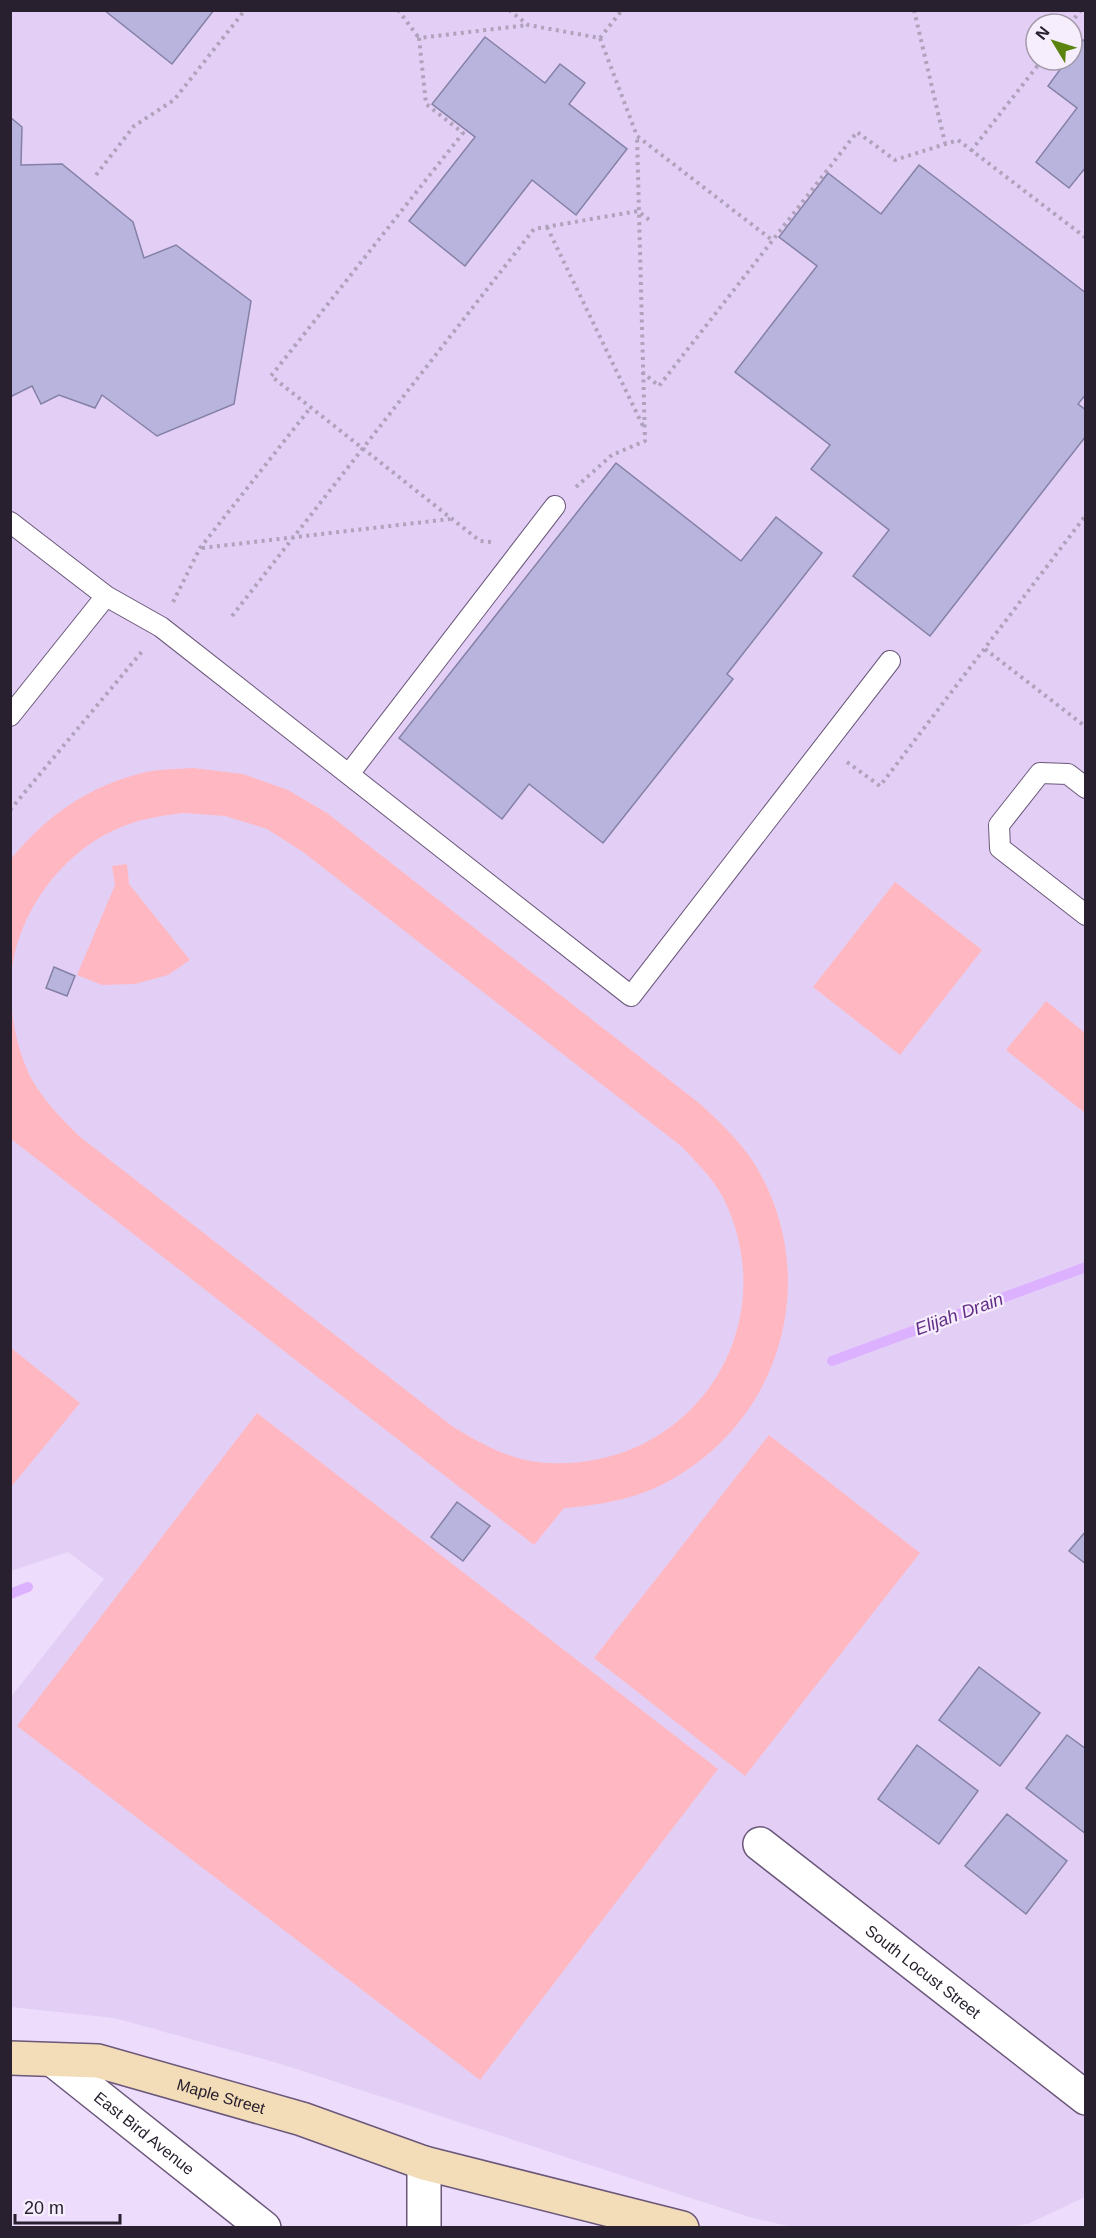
<svg xmlns="http://www.w3.org/2000/svg" width="1096" height="2238" font-family="Helvetica,sans-serif">
  <style>
    .built { fill: #e3cff5; fill-rule: evenodd }
    .green { fill: #ffb8c2; fill-rule: evenodd }
    .lines { fill: none; stroke-linecap: round; stroke-linejoin: round }
    .stream { stroke: #dcb1ff; stroke-width: 10 }
    .building { fill: #b8b4dd; stroke: #8480a6; stroke-width: 1.5 }
    .lane-casing { stroke: #6a5779; stroke-width: 22 }
    .street-casing { stroke: #6a5779; stroke-width: 36 }
    .secondary-casing { stroke: #6a5779; stroke-width: 36 }
    .path { stroke: #b0a2bc; stroke-width: 4; stroke-dasharray: 3 4.5; stroke-linecap: butt }
    .lane { stroke: #fff; stroke-width: 20 }
    .street { stroke: #fff; stroke-width: 33 }
    .secondary { stroke: #f3dcb8; stroke-width: 33 }
    .labels { text-anchor: middle; stroke-width: 4.5; stroke-linejoin: round; paint-order: stroke }
    .street-label { font-size: 16px; fill: #28202e; stroke: #f6edfd }
    .water-label { font-size: 18px; font-style: italic; fill: #622d86; stroke: #f6edfd }
  </style>
  <rect width="100%" height="100%" fill="#eddcfc"/>
  <path class="built" d="M11,11H1085V2197L1028,2224L1006,2227H792L749,2217L281,2064L114,2018L11,2007L10,1698L104,1579L68,1552L11,1571ZM1036,24H1072V60H1036Z"/>
  <path class="green" d="M193,768L243,774L288,790L327,813L699,1103C719,1121 739,1140 754,1163C823,1275 783,1419 669,1481C636,1499 601,1505 564,1508L534,1545L11,1139V859C47,815 90,785 146,772C161,769 178,769 193,768ZM183,813L225,816L267,829L303,852L681,1146C699,1165 718,1183 728,1208C782,1336 687,1470 549,1463C513,1462 481,1444 452,1426L79,1136C61,1118 42,1099 30,1076C15,1044 8,1006 12,970C19,911 63,852 117,829C138,819 160,816 183,813Z
    M127,864L129,884L190,960L168,975L135,984L102,985L77,975L115,885L112,866Z
    M895,882L982,950L900,1055L813,987Z
    M1046,1001L1085,1033V1113L1006,1050Z
    M11,1348L80,1403L11,1487Z
    M257,1413L718,1769L480,2080L17,1726Z
    M769,1435L920,1553L745,1776L594,1658Z"/>
  <g class="lines">
    <path class="stream" d="M832,1361L1086,1267
      M10,1594L28,1587"/>
  </g>
  <path class="building" d="M104,10H214L172,64Z
    M485,37L545,83L560,64L585,83L569,104L627,149L576,215L532,180L465,266L409,221L475,137L432,104Z
    M1083,40L1086,41V167L1069,188L1036,162L1077,108L1048,86L1067,60H1072V54Z
    M10,117L22,127L21,165L62,164L133,222L144,258L176,245L251,301L234,404L157,436L102,395L95,408L59,395L41,404L32,386L10,397Z
    M919,165L1086,293V394L1078,404L1086,410V436L930,636L853,576L889,530L811,469L830,445L735,372L817,266L779,237L828,173L881,214Z
    M616,463L741,561L776,517L822,553L727,674L733,679L603,843L529,784L502,819L399,738Z
    M54,967L75,976L67,996L46,988Z
    M457,1502L490,1526L463,1561L431,1537Z
    M1086,1531V1564L1069,1551Z
    M979,1667L1040,1713L1000,1766L939,1720Z
    M1067,1735L1086,1749V1834L1026,1788Z
    M917,1745L978,1791L939,1844L878,1799Z
    M1007,1814L1067,1861L1026,1914L965,1866Z"/>
  <g class="lines">
    <g class="lane-casing">
      <path id="lane" d="M10,522L106,596L161,627L631,996L890,661
        M10,716L106,596
        M349,774L555,506
        M1086,788L1068,774L1040,773L999,825L1000,848L1086,915"/>
    </g>
    <g class="street-casing">
      <g id="street">
        <path id="s1" d="M760,1844L1086,2098"/>
        <path id="s2" d="M53,2060L264,2228"/>
        <path d="M424,2228V2163"/>
      </g>
    </g>
    <g class="secondary-casing">
      <g id="secondary">
        <path id="s3" d="M10,2058L98,2061L302,2119L424,2163L682,2228"/>
      </g>
    </g>
    <path class="path" d="M398,10L419,38
      M509,10L528,25L600,38L637,136L772,240
      M914,10L945,143
      M1070,24L1081,10
      M600,38L622,10
      M971,151L1042,60
      M96,175L134,126L174,100L245,10
      M547,227L643,426
      M642,372L659,386L857,132L895,160L958,140L1086,238
      M576,487L612,455L645,441L637,136
      M491,542L480,541L271,376L463,133L426,104L419,38L528,25
      M202,548L450,519
      M173,602L200,548L311,407
      M232,616L534,229L638,211L652,222
      M985,649L1086,727
      M847,762L880,786L1086,515
      M10,810L144,649"/>
    <use href="#lane" class="lane"/>
    <use href="#street" class="street"/>
    <use href="#secondary" class="secondary"/>
  </g>
  <g class="labels">
    <g class="street-label">
      <text dy="6" stroke="none"><textPath href="#s1" startOffset="207">South Locust Street</textPath></text>
      <text dy="6" stroke="none"><textPath href="#s3" startOffset="216">Maple Street</textPath></text>
      <text dy="6" stroke="none"><textPath href="#s2" startOffset="117">East Bird Avenue</textPath></text>
    </g>
    <g class="water-label">
      <text transform="translate(959 1314) rotate(-20)" y="6">Elijah Drain</text>
    </g>
  </g>
  <rect width="1096" height="2238" fill="none" stroke="#28202e" stroke-width="24"/>
  <g transform="translate(1054 42) rotate(308)"><circle r="28" fill="#f6edfd" stroke="#a49baa" stroke-width="1.5"/>
  <path d="M0-4.5L10 22L0 15L-10 22Z" fill="#5a840f"/>
  <text y="-9" font-size="16" font-weight="bold" text-anchor="middle" fill="#28202e">N</text>
  </g>
  <path d="M15 2214v9h105v-9" fill="none" stroke="#28202e" stroke-width="3"/>
  <text x="24" y="2214" font-size="18" fill="#28202e" stroke="#f6edfd" stroke-width="4.5" paint-order="stroke">20 m</text>
</svg>
